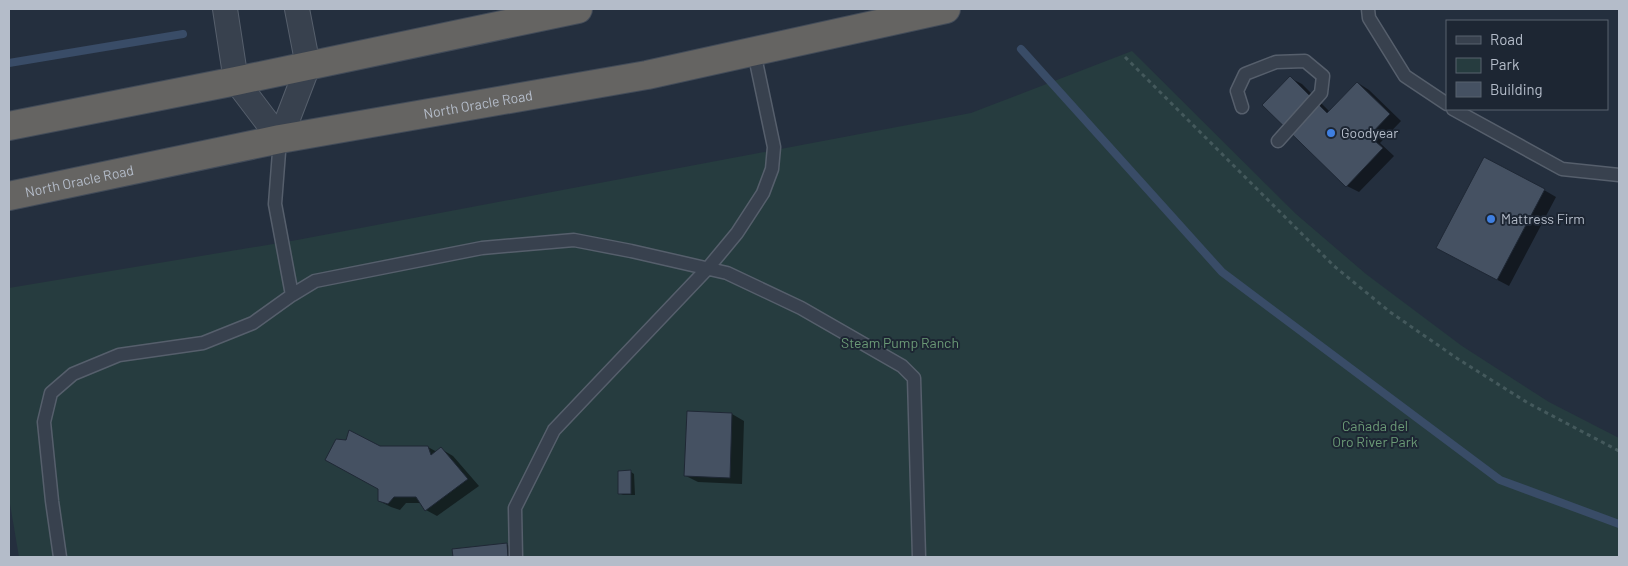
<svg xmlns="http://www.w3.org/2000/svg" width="1628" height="566" font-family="Barlow,sans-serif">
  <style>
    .green { fill: #263c3f }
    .shadow { fill: #0007 }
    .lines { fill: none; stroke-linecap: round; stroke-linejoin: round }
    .stream { stroke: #394c67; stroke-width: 8 }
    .building { fill: #455162; stroke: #1f2835 }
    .service-casing { stroke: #565f6c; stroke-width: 15 }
    .minor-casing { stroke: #565f6c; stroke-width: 26 }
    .trunk-casing { stroke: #434c59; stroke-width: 30 }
    .path { stroke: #44595c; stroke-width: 3; stroke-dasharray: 4 4; stroke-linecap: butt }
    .service { stroke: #38414e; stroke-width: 12 }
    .minor { stroke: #38414e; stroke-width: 24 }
    .trunk { stroke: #656462; stroke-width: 28 }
    .shop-dot { fill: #3f7fe0; stroke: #1d2633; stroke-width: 2 }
    .labels { text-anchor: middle; stroke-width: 4; stroke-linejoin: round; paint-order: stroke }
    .street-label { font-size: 14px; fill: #b4bcc9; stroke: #1d2633 }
    .poi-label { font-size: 14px; fill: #b4bcc9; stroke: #1d2633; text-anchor: start }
    .park-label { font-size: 14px; fill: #6b9a76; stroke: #1d2633 }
  </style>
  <rect width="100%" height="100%" fill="#242f3e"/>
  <path class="green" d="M1132,51L1296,214L1366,274L1462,346L1549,402L1619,438V557H19L9,498V288L297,240L971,113Z"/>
  <path class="shadow" d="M1290,78L1302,84L1330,112L1358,83L1369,90L1401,121L1380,143L1394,156L1359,192L1347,186Z
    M1544,190L1556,197L1509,286L1450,255Z
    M688,413L732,414L744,421L742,484L698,482L686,476Z
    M428,447L437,452L441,449L453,456L479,486L437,516L426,510L421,503H406L400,510L391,507L379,501L380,448Z
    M631,472L634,474L635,495H623L619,493Z
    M506,544L514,549L515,557H454L453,551Z"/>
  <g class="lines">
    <path class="stream" d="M1021,49L1222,272L1500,480L1619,524
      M9,63L183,34"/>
  </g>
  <path class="building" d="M1290,76L1327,113L1357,82L1390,114L1369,136L1383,148L1346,187L1262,105Z
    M1484,157L1545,189L1497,280L1436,248Z
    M687,411L732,413L730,478L684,476Z
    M349,430L380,446H428L431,455L441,447L468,479L425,511L416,497H394L388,504L378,501V489L325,460L336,439L346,440Z
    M631,470V494H618V471Z
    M507,543L508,557H453L452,549Z"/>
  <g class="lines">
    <g class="service-casing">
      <path id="service" d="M1368,9L1369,18L1405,76L1447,104
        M1242,107L1237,91L1245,74L1276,62L1305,61L1323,76L1321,93L1278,141
        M1453,109L1562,169L1619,175
        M280,139L275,204L292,295
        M60,557L52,501L44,422L51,393L73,374L119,355L203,343L253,323L292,295L315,281L482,248L574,240L631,251L727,273L801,308L902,366L914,378L919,557
        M516,557L515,508L554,430L708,268L737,233L763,193L772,169L774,147L754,52"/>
    </g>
    <g class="minor-casing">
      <path id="minor" d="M225,9L236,81L280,139
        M280,139L308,66L297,9"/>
    </g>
    <g class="trunk-casing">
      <g id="trunk">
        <path d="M9,126L236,81L578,9"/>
        <path id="s1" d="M9,196L280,139L647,75L946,9"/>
      </g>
    </g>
    <path class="path" d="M1125,57L1334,266L1390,312L1458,359L1528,403L1619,451"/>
    <use href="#service" class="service"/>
    <use href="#minor" class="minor"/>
    <use href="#trunk" class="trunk"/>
  </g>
  <g class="shop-dot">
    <circle cx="1331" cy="133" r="5"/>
    <circle cx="1491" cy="219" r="5"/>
  </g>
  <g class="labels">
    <g class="street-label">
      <text dy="5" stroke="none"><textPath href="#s1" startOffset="478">North Oracle Road</textPath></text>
      <text dy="5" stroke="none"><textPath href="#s1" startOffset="72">North Oracle Road</textPath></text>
    </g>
    <g class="poi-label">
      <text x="1341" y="138">Goodyear</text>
      <text x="1501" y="224">Mattress Firm</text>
    </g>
    <g class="park-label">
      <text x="900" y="348">Steam Pump Ranch</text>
      <text x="1375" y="431">Cañada del<tspan x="1375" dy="16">Oro River Park</tspan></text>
    </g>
  </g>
  <rect width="1628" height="566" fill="none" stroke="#b4bcc9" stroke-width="20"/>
  <rect x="1446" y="20" width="162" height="90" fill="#1d2633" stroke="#59626f"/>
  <rect x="1456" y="36" width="25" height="8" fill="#38414e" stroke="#59626f"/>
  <text x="1490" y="45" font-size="15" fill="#b4bcc9">Road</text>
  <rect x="1456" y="58" width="25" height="15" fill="#263c3f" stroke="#59626f"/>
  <text x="1490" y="70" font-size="15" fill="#b4bcc9">Park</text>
  <rect x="1456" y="82" width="25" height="15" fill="#455162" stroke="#59626f"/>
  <text x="1490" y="95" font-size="15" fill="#b4bcc9">Building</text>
</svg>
